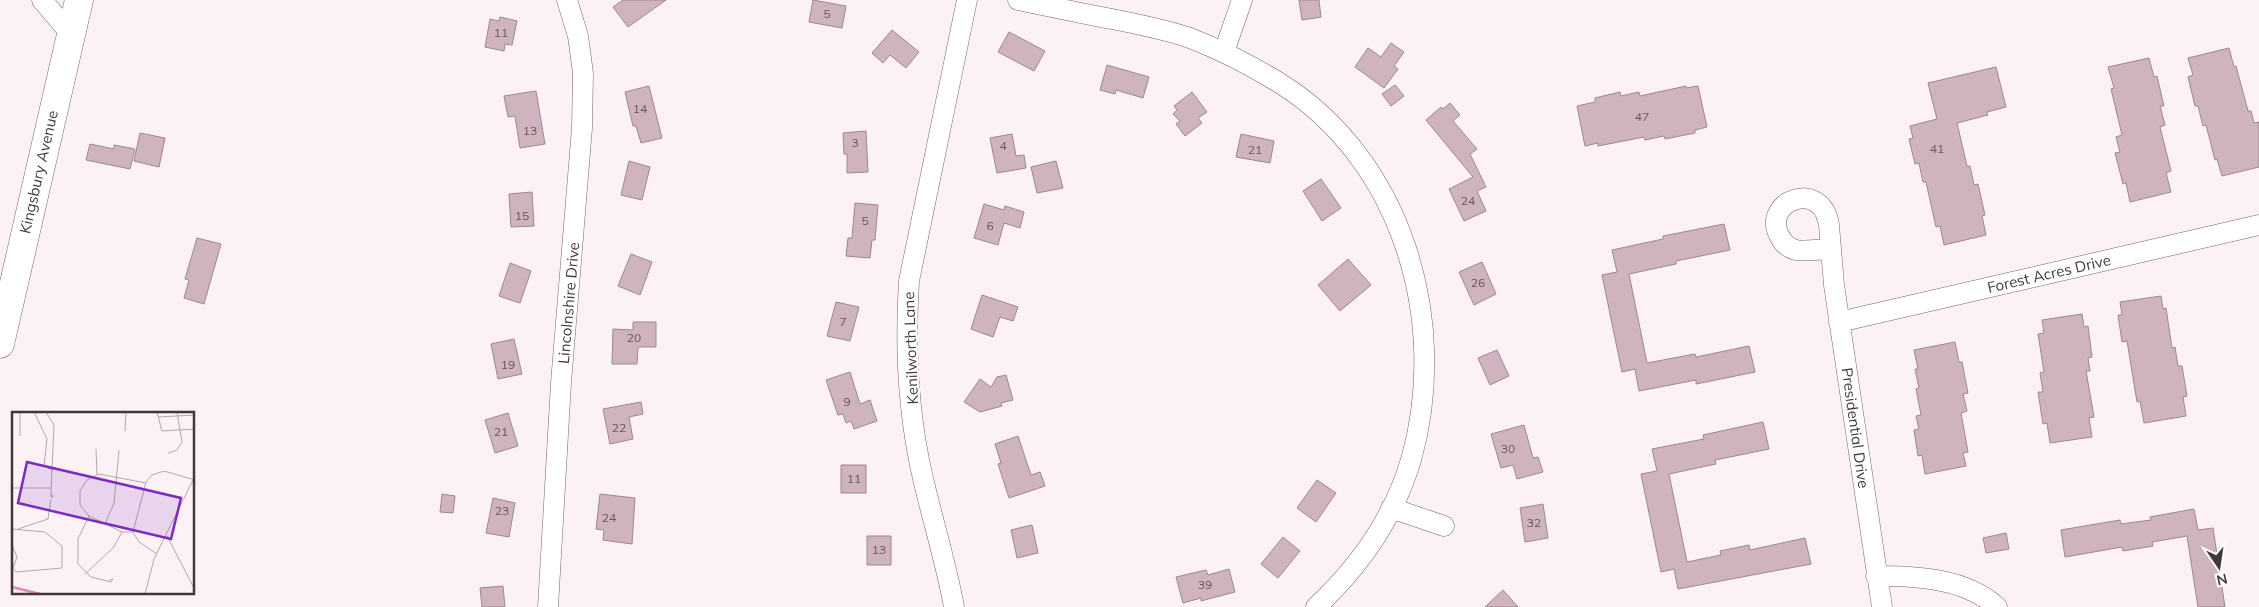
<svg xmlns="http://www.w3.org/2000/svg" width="2259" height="607" font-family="Mulish,sans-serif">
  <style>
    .building { fill: #cfb4bf; stroke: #9f8690 }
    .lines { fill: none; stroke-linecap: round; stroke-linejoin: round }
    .minor-casing { stroke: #79626c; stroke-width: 21 }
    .secondary-casing { stroke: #79626c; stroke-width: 29 }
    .minor { stroke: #fff; stroke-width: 20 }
    .secondary { stroke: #fff; stroke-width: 28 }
    .labels { text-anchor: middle; stroke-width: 4.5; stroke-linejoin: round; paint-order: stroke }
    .number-label { font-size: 12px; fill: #65565d }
    .street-label { font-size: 15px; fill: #42373c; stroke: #fff }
    .inset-river { fill: none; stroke: #e386b1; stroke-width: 2.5 }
    .inset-road { fill: none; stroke: #b2a7ab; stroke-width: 1 }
    .view { fill: #7b2cbf; fill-opacity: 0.15; stroke: #7b2cbf; stroke-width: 2.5 }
    .inset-edge { fill: none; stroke: #42373c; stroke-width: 2.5 }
  </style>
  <rect width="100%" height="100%" fill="#fcf1f5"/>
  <path class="building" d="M623,0H666L628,27L613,7Z
    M813,0L846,6L842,28L809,22Z
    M1299,0H1319L1321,17L1302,20Z
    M500,17L517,21L512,45L505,44L504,51L485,47L490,19L499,21Z
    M892,30L919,52L906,68L890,55L883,63L872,53Z
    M1009,32L1045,51L1034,71L998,52Z
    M1391,43L1404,52L1394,66L1398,69L1384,88L1355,67L1368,48L1381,57Z
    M2229,48L2234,67L2236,66L2248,111H2251L2254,123L2259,122V167L2222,176L2217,159L2215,160L2206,125L2203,126L2198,106H2195L2188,77L2193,75L2188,58Z
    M2149,58L2154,77L2157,76L2164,106H2160L2165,125L2160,127L2171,171L2166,173L2171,192L2130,202L2126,183L2123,184L2115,153L2120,152L2116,137L2122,135L2111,89L2114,88L2108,67Z
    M1107,65L1149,77L1143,98L1116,90L1115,94L1100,90Z
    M1996,67L2006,107L1987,112L1988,115L1957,123L1967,166H1970L1974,185L1978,184L1985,215L1982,216L1986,235L1944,245L1940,226L1936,227L1926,182H1923L1919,163L1915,164L1909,139L1913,138L1910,126L1937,119L1928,83Z
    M1395,85L1404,96L1391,106L1382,94Z
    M649,86L662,138L641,143L636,126H633L625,92Z
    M1686,86V88L1698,86L1707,127L1695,130V133L1665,139L1664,136L1645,140L1644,137L1598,146V143L1585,146L1577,106L1595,102V98L1620,92L1621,96L1639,92L1640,96Z
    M536,91L545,144L520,148L515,116L508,117L504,96Z
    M1192,92L1207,112L1198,118L1202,123L1185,136L1176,124L1180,121L1173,114L1177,110L1174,106Z
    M1450,103L1460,115L1453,121L1477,149L1470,154L1486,187L1477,191L1486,211L1464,221L1449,189L1473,177L1426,120L1441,107L1443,109Z
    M866,131L868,172L847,173V154H844L843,133Z
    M140,133L165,138L159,167L134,161Z
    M1012,134L1016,156L1024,155L1026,168L997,173L990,138Z
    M1241,134L1274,141L1270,163L1236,157Z
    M90,144L114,149V145L135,149L130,169L86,160Z
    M629,161L650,167L642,200L621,195Z
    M1056,161L1063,188L1037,193L1031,167Z
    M1321,179L1341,208L1322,221L1303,191Z
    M532,192L534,226L511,227L509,194Z
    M855,203L878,205L875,240H872L870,258L846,256L848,238H852Z
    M984,204L1004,210L1005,206L1024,212L1020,228L1004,223L998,245L974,238Z
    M1724,224L1730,250L1676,261V264L1629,274L1647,363L1695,354L1696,357L1749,346L1755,372L1696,384V380L1639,391L1635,369L1622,372L1602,275L1617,272L1612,250L1663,239V236Z
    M197,238L221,244L204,304L184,298L189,280L185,279Z
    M631,254L652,262L640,295L618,286Z
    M1348,259L1371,285L1340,311L1318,285Z
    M1482,262L1496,294L1474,305L1459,272Z
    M510,263L531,271L520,303L499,296Z
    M982,295L1018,307L1013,321L1000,317L993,337L971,329Z
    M2161,296L2163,309L2166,308L2172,348L2175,347L2178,366H2182L2187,396L2183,397L2186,416L2144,423L2140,401L2137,402L2127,341L2122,342L2118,315H2122L2120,302Z
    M836,302L859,307L850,341L827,336Z
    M2082,314L2084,327L2088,326L2092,357L2088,358L2090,371H2086L2094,417L2089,418L2092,437L2050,443L2047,423L2043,424L2038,392H2043L2040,373L2044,372L2038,334L2044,333L2042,320Z
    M633,322H656V347H638L637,364H612L613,329L633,330Z
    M514,339L522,374L498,379L491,344Z
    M1955,342L1959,362H1962L1968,393L1963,394L1967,411L1961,413L1968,452L1963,453L1966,466L1925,474L1922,455L1918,456L1914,430L1919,429L1916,416L1921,415L1916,389L1919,388L1915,369H1918L1914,350Z
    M1497,350L1509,376L1490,385L1478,358Z
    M850,372L860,404L870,400L877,421L854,429L851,421L846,423L843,414L838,415L826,380Z
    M1006,375L1013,400L1001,403L1002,406L980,412L964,402L980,379L991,387L997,377Z
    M641,402L643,414L629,417L633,439L610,444L603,409Z
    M508,413L518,446L495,453L485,420Z
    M1763,422L1769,449L1715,460L1716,464L1669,474L1687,562L1721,555L1720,551L1749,545L1750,550L1805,538L1811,564L1678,589L1674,569L1661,572L1641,474L1657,471L1652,449L1704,439L1703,435Z
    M1524,425L1533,458L1538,457L1543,472L1517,479L1513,465L1501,468L1491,434Z
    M1018,436L1031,475L1040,472L1045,486L1009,498L998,464L1001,463L995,444Z
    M841,465H866V493H841Z
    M1317,480L1336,493L1316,522L1297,508Z
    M442,494L455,496L453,513L440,512Z
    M600,494L635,498L632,544L603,540L604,530L596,529Z
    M493,498L515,503L509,537L486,533Z
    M1543,504L1548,538L1525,542L1520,508Z
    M2194,509L2198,530L2213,528L2225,607H2198L2187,536L2152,542L2153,546L2123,551L2122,547L2065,557L2061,530L2120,520L2121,524L2151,520L2150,517Z
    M1032,525L1038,553L1017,558L1011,530Z
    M2006,533L2009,549L1986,553L1983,538Z
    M867,536H891V565H867Z
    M1283,537L1300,551L1278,578L1261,564Z
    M1229,569L1235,592L1201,601V598L1183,603L1176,577L1206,570L1208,575Z
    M503,586L505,607H482L480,588Z
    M1503,590L1518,607H1485Z"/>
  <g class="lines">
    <g class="minor-casing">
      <path id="minor" d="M42,0L70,33
        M1018,0C1051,7 1084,14 1117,20C1142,25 1167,30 1190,38C1221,50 1250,65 1278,82C1403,159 1450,322 1411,460C1394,517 1359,567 1316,607
        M1224,52L1242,0
        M1831,249C1820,249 1807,252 1796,250C1788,248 1782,242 1779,235C1762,201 1822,178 1829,225L1834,285L1882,607
        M1839,322L2259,225
        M1391,508L1444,526
        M1876,576C1917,576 1965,578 1997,607
        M548,607L561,383L582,128L583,73L578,36L567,0
        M954,607C946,562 932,519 922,474C908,412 905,344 909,281L967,0"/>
    </g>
    <g class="secondary-casing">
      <path id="secondary" d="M0,344L79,0"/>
    </g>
    <use href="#minor" class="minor"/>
    <use href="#secondary" class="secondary"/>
  </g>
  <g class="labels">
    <g class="number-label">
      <text x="827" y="18">5</text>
      <text x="501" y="37">11</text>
      <text x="640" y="113">14</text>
      <text x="1642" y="121">47</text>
      <text x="530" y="135">13</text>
      <text x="855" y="147">3</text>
      <text x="1003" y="150">4</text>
      <text x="1937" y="153">41</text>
      <text x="1255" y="154">21</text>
      <text x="1468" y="205">24</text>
      <text x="522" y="220">15</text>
      <text x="865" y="225">5</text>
      <text x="990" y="230">6</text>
      <text x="1478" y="287">26</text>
      <text x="843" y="326">7</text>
      <text x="634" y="342">20</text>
      <text x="508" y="369">19</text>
      <text x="847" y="406">9</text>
      <text x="619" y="432">22</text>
      <text x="501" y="436">21</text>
      <text x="1508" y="453">30</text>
      <text x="854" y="483">11</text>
      <text x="502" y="515">23</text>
      <text x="609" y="522">24</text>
      <text x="1534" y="527">32</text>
      <text x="879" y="554">13</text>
      <text x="1205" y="589">39</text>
    </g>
    <g class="street-label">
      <text transform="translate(39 172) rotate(-77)" y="5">Kingsbury Avenue</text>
      <text transform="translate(2049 274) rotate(-13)" y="5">Forest Acres Drive</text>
      <text transform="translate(569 303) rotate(-85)" y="5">Lincolnshire Drive</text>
      <text transform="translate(911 348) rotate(-92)" y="5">Kenilworth Lane</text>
      <text transform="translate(1855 428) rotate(82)" y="5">Presidential Drive</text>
    </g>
  </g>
  <g transform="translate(12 412)">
    <rect width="182" height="182" fill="#fcf1f5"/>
    <path class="inset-river" d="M0,175L28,182"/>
    <path class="inset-road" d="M22,0L35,27L32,54L41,58M34,0L42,13L39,81L41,85H39V81M145,0L150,19L183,17M146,5L183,3M113,19L114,0M8,24V1M84,37L85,63M156,41L165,38L170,30L165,0M0,76H39M77,104L66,127V152L79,165L99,170L101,167L97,168M93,112L102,91L107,38M0,117L33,120L50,134V156L4,160L1,156L5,145L0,133M6,117L36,107L39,87M121,120H110L77,104L68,93V79L75,68L87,62L134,71M155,124L183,178M145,142L127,130L121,120L134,70L140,63L152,59L183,68M73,162L102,135L110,120M133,182L142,147L183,64"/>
    <path class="view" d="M15,50L169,86L159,127L6,91Z"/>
    <rect width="182" height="182" class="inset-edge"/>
  </g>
  <g transform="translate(2219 567) rotate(167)" stroke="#ffffff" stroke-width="4" paint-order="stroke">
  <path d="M0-4L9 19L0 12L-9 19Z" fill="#42373c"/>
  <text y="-8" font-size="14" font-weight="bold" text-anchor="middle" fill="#42373c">N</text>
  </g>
</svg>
